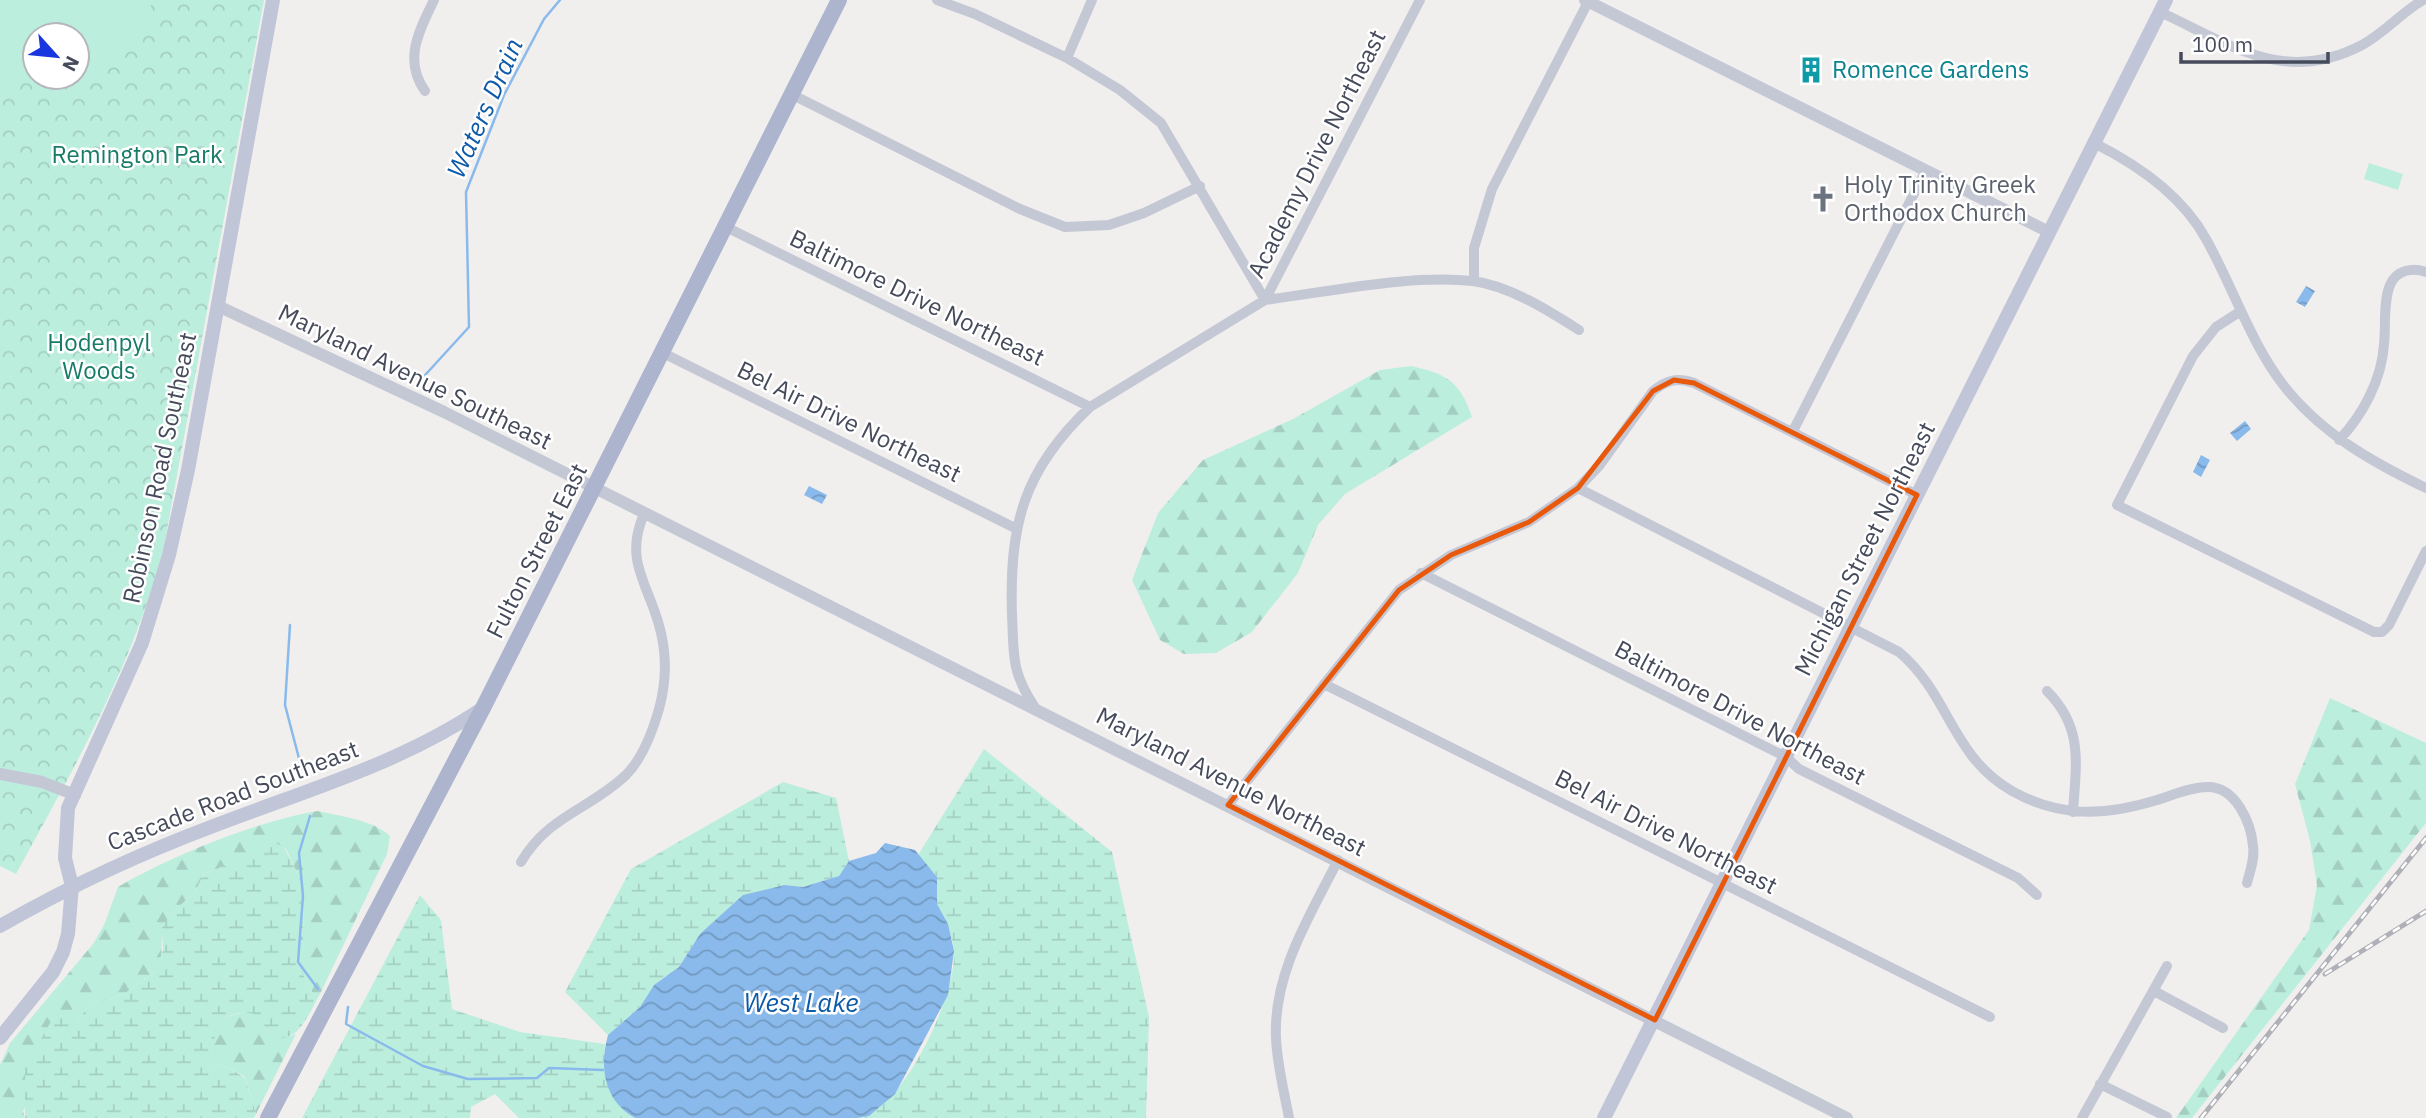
<svg xmlns="http://www.w3.org/2000/svg" width="2426" height="1118" font-family="'IBM Plex Sans',sans-serif">
  <style>
    .forest { fill: url(#forest-firs) }
    .wetland { fill: url(#wetland-marsh) }
    .park { fill: url(#park-crowns); fill-rule: evenodd }
    .garden { fill: #bceede; fill-rule: evenodd }
    .water { fill: url(#water-waves) }
    .lines { fill: none; stroke-linecap: round; stroke-linejoin: round }
    .stream { stroke: #89baeb; stroke-width: 2.5 }
    .minor { stroke: #c4c8d5; stroke-width: 10 }
    .tertiary { stroke: #c4c8d5; stroke-width: 12 }
    .secondary { stroke: #c0c5d7; stroke-width: 14 }
    .primary { stroke: #adb4cd; stroke-width: 16 }
    .rail-casing { stroke: #b0b1b8; stroke-width: 5 }
    .rail { stroke: #fff; stroke-width: 2.5; stroke-dasharray: 8; stroke-linecap: butt }
    .marked { fill: none; stroke: #e8590c; stroke-width: 5; stroke-linejoin: round }
    .labels { text-anchor: middle; stroke-width: 5; stroke-linejoin: round; paint-order: stroke }
    .culture-label { font-size: 24px; fill: #0d838f; stroke: #fff; text-anchor: start }
    .street-label { font-size: 24px; fill: #464b5b; stroke: #fff }
    .park-label { font-size: 24px; fill: #177c67; stroke: #fff }
    .worship-label { font-size: 24px; fill: #5b616d; stroke: #fff; text-anchor: start }
    .water-label { font-size: 26px; font-style: italic; fill: #0d5aa8; stroke: #fff }
  </style>
  <defs>
    <pattern id="forest-firs" width="22" height="20" patternUnits="userSpaceOnUse" patternTransform="scale(1.75)"><rect width="22" height="20" fill="#bceede"/><path d="M5 1l3.5 6h-7zM16 11l3.5 6h-7z" fill="#a3cec1"/></pattern>
    <pattern id="wetland-marsh" width="20" height="14" patternUnits="userSpaceOnUse" patternTransform="scale(1.75)"><rect width="20" height="14" fill="#bceede"/><path d="M1 5h8M5 5V1M11 12h8M15 12V8" fill="none" stroke="#a3cec1"/></pattern>
    <pattern id="park-crowns" width="20" height="18" patternUnits="userSpaceOnUse" patternTransform="scale(1.75)"><rect width="20" height="18" fill="#bceede"/><path d="M2 6a3 3 0 1 1 6 0M12 15a3 3 0 1 1 6 0" fill="none" stroke="#a3cec1"/></pattern>
    <pattern id="water-waves" width="16" height="10" patternUnits="userSpaceOnUse" patternTransform="scale(1.75)"><rect width="16" height="10" fill="#89baeb"/><path d="M0 5q4-4 8 0t8 0" fill="none" stroke="#7299c1"/></pattern>
  </defs>
  <rect width="100%" height="100%" fill="#f1efee"/>
  <path class="forest" d="M1411,366C1447,374 1460,381 1472,417L1345,494L1318,525L1298,573L1252,632L1216,653L1184,654L1160,640L1132,580L1158,513L1203,460L1293,419L1380,370Z
    M2330,698L2426,743V823L2192,1118H2176L2309,930L2317,885L2310,841L2295,784Z
    M318,811C339,816 374,820 390,836L387,854L320,994H313L296,961L304,923L302,884L286,849L278,845L204,874L195,892L170,915L162,938L161,963L155,972L124,994L87,1007L76,1024L72,1023L23,1111L25,1118H0V1065L10,1043L93,944L104,925L118,887C171,856 257,821 318,811Z
    M247,1012L255,1014L272,1035L288,1037L296,1034L256,1114L245,1077L228,1067L212,1065C211,1033 213,1016 247,1012Z"/>
  <path class="wetland" d="M984,749L1112,852L1149,1017L1146,1118H857C903,1111 955,997 954,954C954,931 940,921 937,904C935,896 937,885 937,877L918,855Z
    M783,782L836,798L849,861L839,876L803,887L785,885L700,934L679,967L654,985L640,1007L608,1035L565,992L631,869Z
    M278,844L285,849L302,883L304,923L296,961L313,994H320C310,1011 297,1048 272,1035L254,1014C219,1006 211,1036 212,1065L228,1067L245,1078L256,1114L254,1118H25V1068L54,1016L64,1013L76,1024L87,1007L124,994L155,972L163,950L162,928L170,915L195,892L204,874Z
    M420,895L441,920L452,1009L520,1032L605,1044C603,1072 609,1103 635,1118H519L495,1094L471,1107L470,1118H302Z"/>
  <path class="park" d="M0,0H264L164,546C134,664 74,768 16,874L0,866ZM35,35H77V77H35Z"/>
  <path class="garden" d="M0,0H153C130,72 71,101 0,74ZM77,35V77H35V35Z
    M2369,163L2403,174L2398,190L2364,179Z"/>
  <path class="water" d="M2306,286L2315,291L2305,307L2296,302Z
    M2245,421L2251,429L2237,441L2230,433Z
    M2201,455L2210,460L2201,477L2193,472Z
    M809,486L827,495L822,504L804,495Z
    M885,843L915,850L937,877V904L948,924L954,951L948,995L895,1094L869,1116L857,1118H635C604,1101 599,1067 608,1035L640,1007L654,985L679,967L700,934L743,895L785,885L803,887L839,876L849,861L876,853Z"/>
  <g class="lines">
    <path class="stream" d="M416,385L469,327L466,192L504,95L544,19L560,0
      M290,625L285,705L301,766
      M310,816L299,853L303,896L298,962L318,989
      M348,1007L346,1024L423,1066L468,1079L537,1078L549,1068L603,1070"/>
    <path class="minor" d="M937,0L975,14L1067,58L1120,90L1161,123L1265,300C1328,292 1410,274 1473,281C1510,286 1549,311 1579,330
      M2160,12C2230,44 2284,86 2362,45C2384,33 2401,13 2423,0
      M1067,58L1092,0
      M425,91C403,60 419,31 434,0
      M791,94L1020,209L1065,227L1109,225L1144,213L1200,186
      M2094,143C2138,165 2182,195 2206,239C2233,287 2250,342 2284,386C2322,434 2372,462 2426,488
      M726,227L1090,407
      M1474,281V248L1492,189L1588,2
      M2241,311L2216,327L2193,356L2117,505L2374,632H2382L2389,625L2426,551
      M663,353L1015,528
      M1793,431L1926,170
      M2339,440C2363,415 2382,379 2384,344C2386,326 2383,302 2390,285C2396,270 2413,267 2426,272
      M1578,488L1899,652C1950,695 1951,756 2012,791C2060,818 2105,816 2157,800C2173,795 2191,787 2208,787C2236,787 2251,823 2253,846C2255,859 2250,871 2247,883
      M1421,573L1786,757L1799,769L2018,878L2037,895
      M1324,684L1990,1017
      M2047,691C2084,728 2076,764 2073,812
      M1034,706C1011,671 1014,656 1012,615C1009,526 1023,470 1090,407L1265,300L1420,0
      M1228,805L1399,590L1451,555L1529,522L1578,488L1599,466L1653,391C1667,380 1677,377 1694,383L1917,495
      M521,862C549,815 589,810 626,775C642,759 653,730 659,709C667,680 667,653 659,625C647,582 624,560 644,514
      M2154,991L2223,1028
      M2100,1084L2167,1117
      M1289,1118C1284,1091 1277,1064 1276,1038C1273,973 1310,916 1338,860
      M2082,1118L2167,966"/>
    <path class="tertiary" d="M1585,0L2049,232
      M218,306L444,412L1847,1118
      M0,774L42,782L75,795"/>
    <path class="secondary" d="M0,926C70,886 141,853 216,825C307,790 402,763 483,708
      M0,1038L53,972L63,952L68,934L72,886L65,858L68,808L142,643L169,555L188,470L273,0
      M1604,1118L2166,0"/>
    <path class="primary" d="M268,1118L483,708L839,0"/>
    <g class="rail-casing">
      <path id="rail" d="M2325,974L2426,911
        M2201,1118L2426,838"/>
    </g>
    <use href="#rail" class="rail"/>
  </g>
  <path class="marked" d="M1674,380L1694,383L1917,495L1655,1020L1228,805L1399,590L1451,555L1529,522L1578,488L1653,391Z"/>
  <defs>
    <g id="building-bare" transform="scale(2.1)"><path d="M-4-6H4V6H1V3H-1V6H-4ZM-2.5-4.3h1.7v1.8h-1.7ZM.8-4.3h1.7v1.8H.8ZM-2.5-1h1.7V.8h-1.7ZM.8-1h1.7V.8H.8Z" fill="#0f9aa8" stroke="#fff" stroke-width="2.5" paint-order="stroke"/></g>
    <g id="church-bare" transform="scale(2.1)"><path d="M-1.2-6h2.4v3.5h3.3v2.4h-3.3V6h-2.4V-.1h-3.3v-2.4h3.3Z" fill="#6b7280" stroke="#fff" stroke-width="2.5" paint-order="stroke"/></g>
  </defs>
  <g fill-rule="evenodd">
    <use href="#building-bare" x="1811" y="70"/>
    <use href="#church-bare" x="1823" y="199"/>
  </g>
  <g class="labels">
    <g class="culture-label">
      <text x="1832" y="78">Romence Gardens</text>
    </g>
    <g class="street-label">
      <text transform="translate(1317 154) rotate(-63)" y="8">Academy Drive Northeast</text>
      <text transform="translate(917 298) rotate(26)" y="8">Baltimore Drive Northeast</text>
      <text transform="translate(415 377) rotate(26)" y="8">Maryland Avenue Southeast</text>
      <text transform="translate(849 422) rotate(26)" y="8">Bel Air Drive Northeast</text>
      <text transform="translate(160 468) rotate(-78)" y="8">Robinson Road Southeast</text>
      <text transform="translate(1865 549) rotate(-63)" y="8">Michigan Street Northeast</text>
      <text transform="translate(537 551) rotate(-63)" y="8">Fulton Street East</text>
      <text transform="translate(1740 713) rotate(28)" y="8">Baltimore Drive Northeast</text>
      <text transform="translate(1231 782) rotate(27)" y="8">Maryland Avenue Northeast</text>
      <text transform="translate(233 796) rotate(-21)" y="8">Cascade Road Southeast</text>
      <text transform="translate(1666 832) rotate(27)" y="8">Bel Air Drive Northeast</text>
    </g>
    <g class="park-label">
      <text x="137" y="163">Remington Park</text>
      <text x="99" y="351">Hodenpyl<tspan x="99" dy="28">Woods</tspan></text>
    </g>
    <g class="worship-label">
      <text x="1844" y="193">Holy Trinity Greek<tspan x="1844" dy="28">Orthodox Church</tspan></text>
    </g>
    <g class="water-label">
      <text transform="translate(485 108) rotate(-66)" y="9">Waters Drain</text>
      <text x="801" y="1012">West Lake</text>
    </g>
  </g>
  <g transform="translate(56 56) rotate(117)"><circle r="33" fill="#ffffff" stroke="#b5b7bd" stroke-width="2"/>
  <path d="M0-5L12 26L0 18L-12 26Z" fill="#1936df"/>
  <text y="-10" font-size="19" font-weight="bold" text-anchor="middle" fill="#464b5b">N</text>
  </g>
  <path d="M2181 52v10h147v-10" fill="none" stroke="#464b5b" stroke-width="3.5"/>
  <text x="2192" y="52" font-size="21" fill="#464b5b" stroke="#ffffff" stroke-width="5" paint-order="stroke">100 m</text>
</svg>
